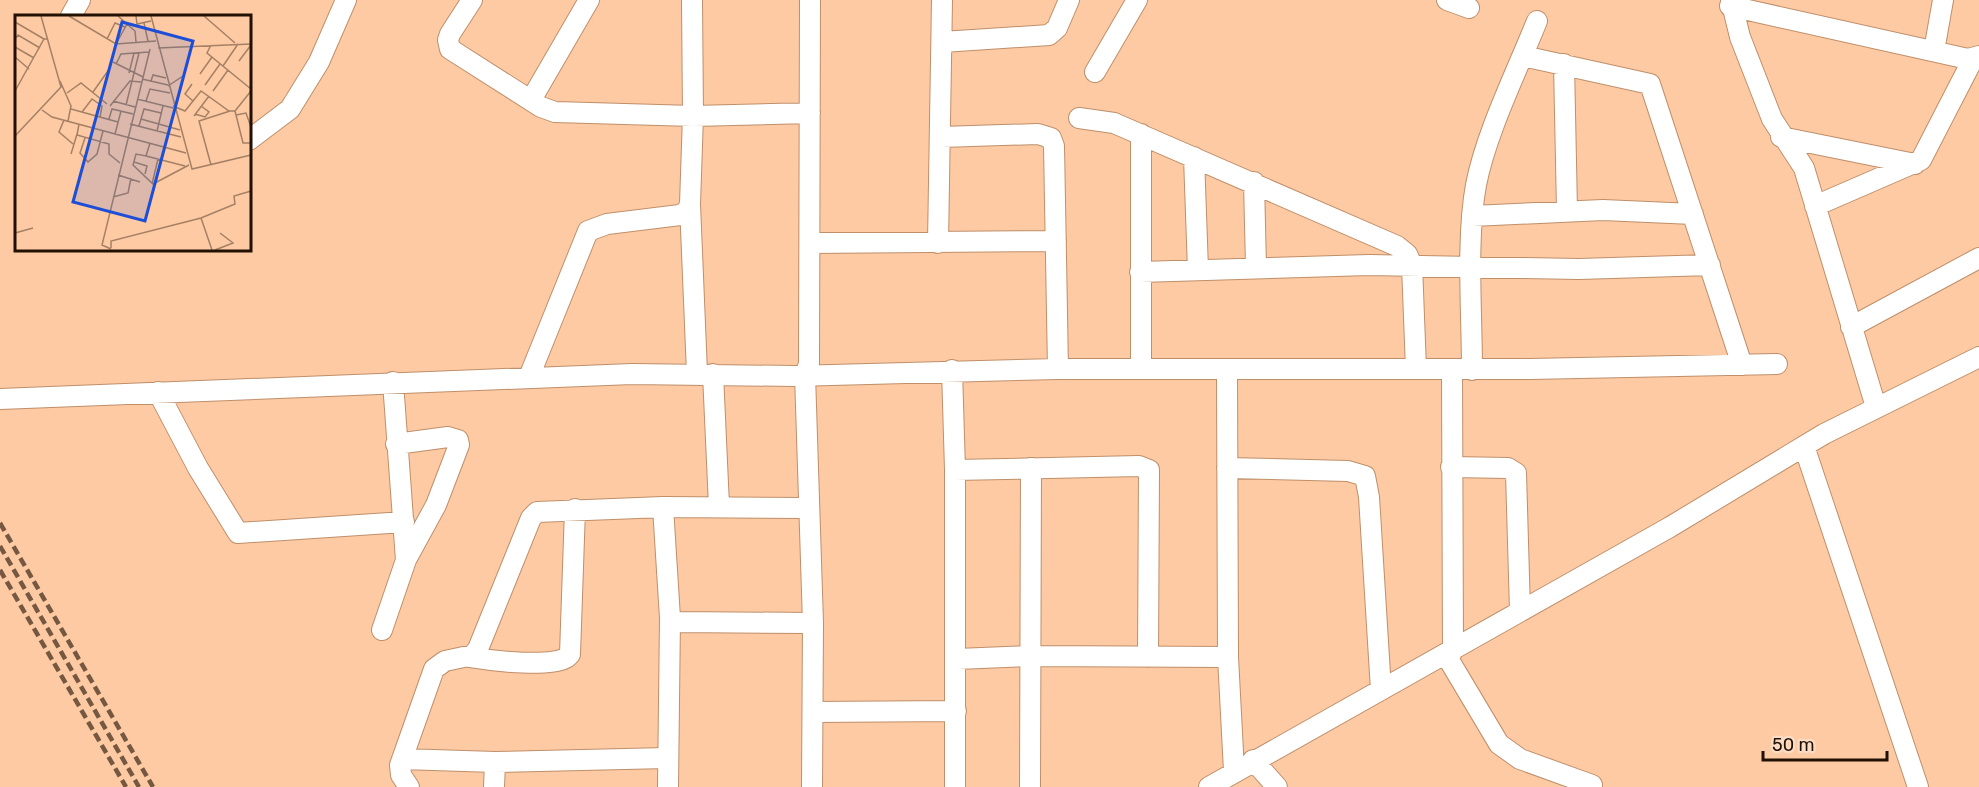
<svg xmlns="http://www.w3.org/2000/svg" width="1979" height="787" font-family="Rubik,sans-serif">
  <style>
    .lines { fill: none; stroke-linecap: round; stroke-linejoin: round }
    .minor-casing { stroke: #bf8f6a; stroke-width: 22 }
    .minor { stroke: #fff; stroke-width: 20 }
    .rail { stroke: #765740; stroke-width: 4.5; stroke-dasharray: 9 4.5; stroke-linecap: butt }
    .inset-road { fill: none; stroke: #a58064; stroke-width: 1.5 }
    .view { fill: #1d4ed8; fill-opacity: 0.15; stroke: #1d4ed8; stroke-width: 3 }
    .inset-edge { fill: none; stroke: #221003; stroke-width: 3 }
  </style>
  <rect width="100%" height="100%" fill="#fdcaa4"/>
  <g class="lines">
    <g class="minor-casing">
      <path id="minor" d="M472,0L450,34L448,40L450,49L541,107L555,112L693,116L810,113
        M810,0L809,364L805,375L813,623L812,787
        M1447,0L1469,8
        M1731,0L1740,37L1772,119L1804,168L1876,407
        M1730,6L1968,59L1979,56
        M71,16L80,0
        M942,42L1049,35L1057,28L1069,0
        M1934,51L1943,0
        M1523,56L1650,84L1742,365
        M1564,64L1567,211
        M1095,72L1137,0
        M531,100L589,0
        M1079,118L1114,123L1397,246L1407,254L1412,265L1416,369
        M1141,134V369
        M941,137L1038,134L1051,138L1054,146L1058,369
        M1781,137L1915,164
        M249,140L290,109L319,62L346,0
        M1194,157L1198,270
        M1254,182L1256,267
        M690,204L697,373
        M1815,206L1921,160L1973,59
        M1472,216L1603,210L1693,214
        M811,243L1056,241
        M938,243L942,0
        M1140,272L1369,265L1579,269L1710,265
        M1851,327L1979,258
        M952,370L955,470V787
        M1227,370L1228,657L1234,771
        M1452,370L1453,651
        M1472,370C1472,313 1466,239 1476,185C1486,133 1517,71 1537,21
        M713,374L719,506
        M529,377L588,231L607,224L680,215L687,211L690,204L693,116L692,0
        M158,392L198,468L238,533L404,522
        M0,399L632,374L794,376L1058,369H1530L1777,364
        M396,444L448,437L458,440L459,445L436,505L407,558
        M1804,446L1918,787
        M1451,467L1508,468L1516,473L1520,611
        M1227,468L1348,471L1365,476L1369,497L1381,690
        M955,470L1139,466L1149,470L1148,657
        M663,507L807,508
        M382,630L406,560L393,382
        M1446,655L1499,744L1520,759L1592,785
        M469,657C487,660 561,670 570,654L575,509
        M957,659L1030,656L1228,657
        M813,712L956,711
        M402,759L495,762L667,758
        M1253,760L1277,787
        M409,787L401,775L400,765L434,669L445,661L473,655L478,649L531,518L537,512L663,507L670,618L677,622L813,623
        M494,787L495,762
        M668,787L670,618
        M1030,787L1031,468
        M1209,787L1670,527L1824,434L1979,357"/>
    </g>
    <use href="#minor" class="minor"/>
    <path class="rail" d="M0,523L153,787
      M0,546L139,787
      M0,570L126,787"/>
  </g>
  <g transform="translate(15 15)">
    <rect width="236" height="236" fill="#fdcaa4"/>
    <path class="inset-road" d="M54,1L101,29L141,26M121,1L122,9L136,6M136,1L177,154L236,140M189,1L220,28M0,7L29,24M129,8L133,26M112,9L120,16L121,27M0,24L3,20L25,33M92,24L100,8L110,12M101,29L112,9L103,1M196,30L192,38L236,74M0,32L19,43M143,33L236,29M0,42L14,54M224,46L236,30M98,47L128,62M101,49L106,39L134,37M208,51L223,29M114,58L119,38M185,59L197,42M127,64L153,70M45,66L56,91L53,106M136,66L138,60L151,63M177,69L170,79L178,86M190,70L205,49M153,71L168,61M0,76L29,24H33M198,76L213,55M78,77L95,53M52,78L66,68L92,89M122,84L158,93M98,86L120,92M131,86L135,74L155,78M111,90L124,38M95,91L115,66L126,67M158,91L170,96L186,76L214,96H220L228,128H236M56,94L103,107M27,95L37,102L171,138M220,96L236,76M67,97L77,84L87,91L85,102M180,99L190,102L194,97L186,91M221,100L231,98L236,112M179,101L194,81M94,104L97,94L118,99M126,104L165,115M49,105L44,117L58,129M64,109L62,120L94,129V139L105,148M115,109L166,122M124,111L129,94L146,98M142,116L148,91M100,119L106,96M0,121L46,72L26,1M70,123L65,138L73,147L82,139L88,116M135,128L131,141L121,139L118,150L138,169L174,150M56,139L62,119M131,141L170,151M119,147L132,151L130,159M196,150L184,106L215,96M103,160L125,167M137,169L143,144M98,182L113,178L116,163M186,203L197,235M0,218L18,213M96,233V226L186,203L220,189L219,181L236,176M96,234L87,230L135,34M200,235L218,228L205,218"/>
    <path class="view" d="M107,7L178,26L130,206L58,187Z"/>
    <rect width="236" height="236" class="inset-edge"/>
  </g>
  <path d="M1763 751v9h124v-9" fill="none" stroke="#221003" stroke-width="3"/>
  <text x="1772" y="751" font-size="18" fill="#221003" stroke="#fbdcc5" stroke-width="4.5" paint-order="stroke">50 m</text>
</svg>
